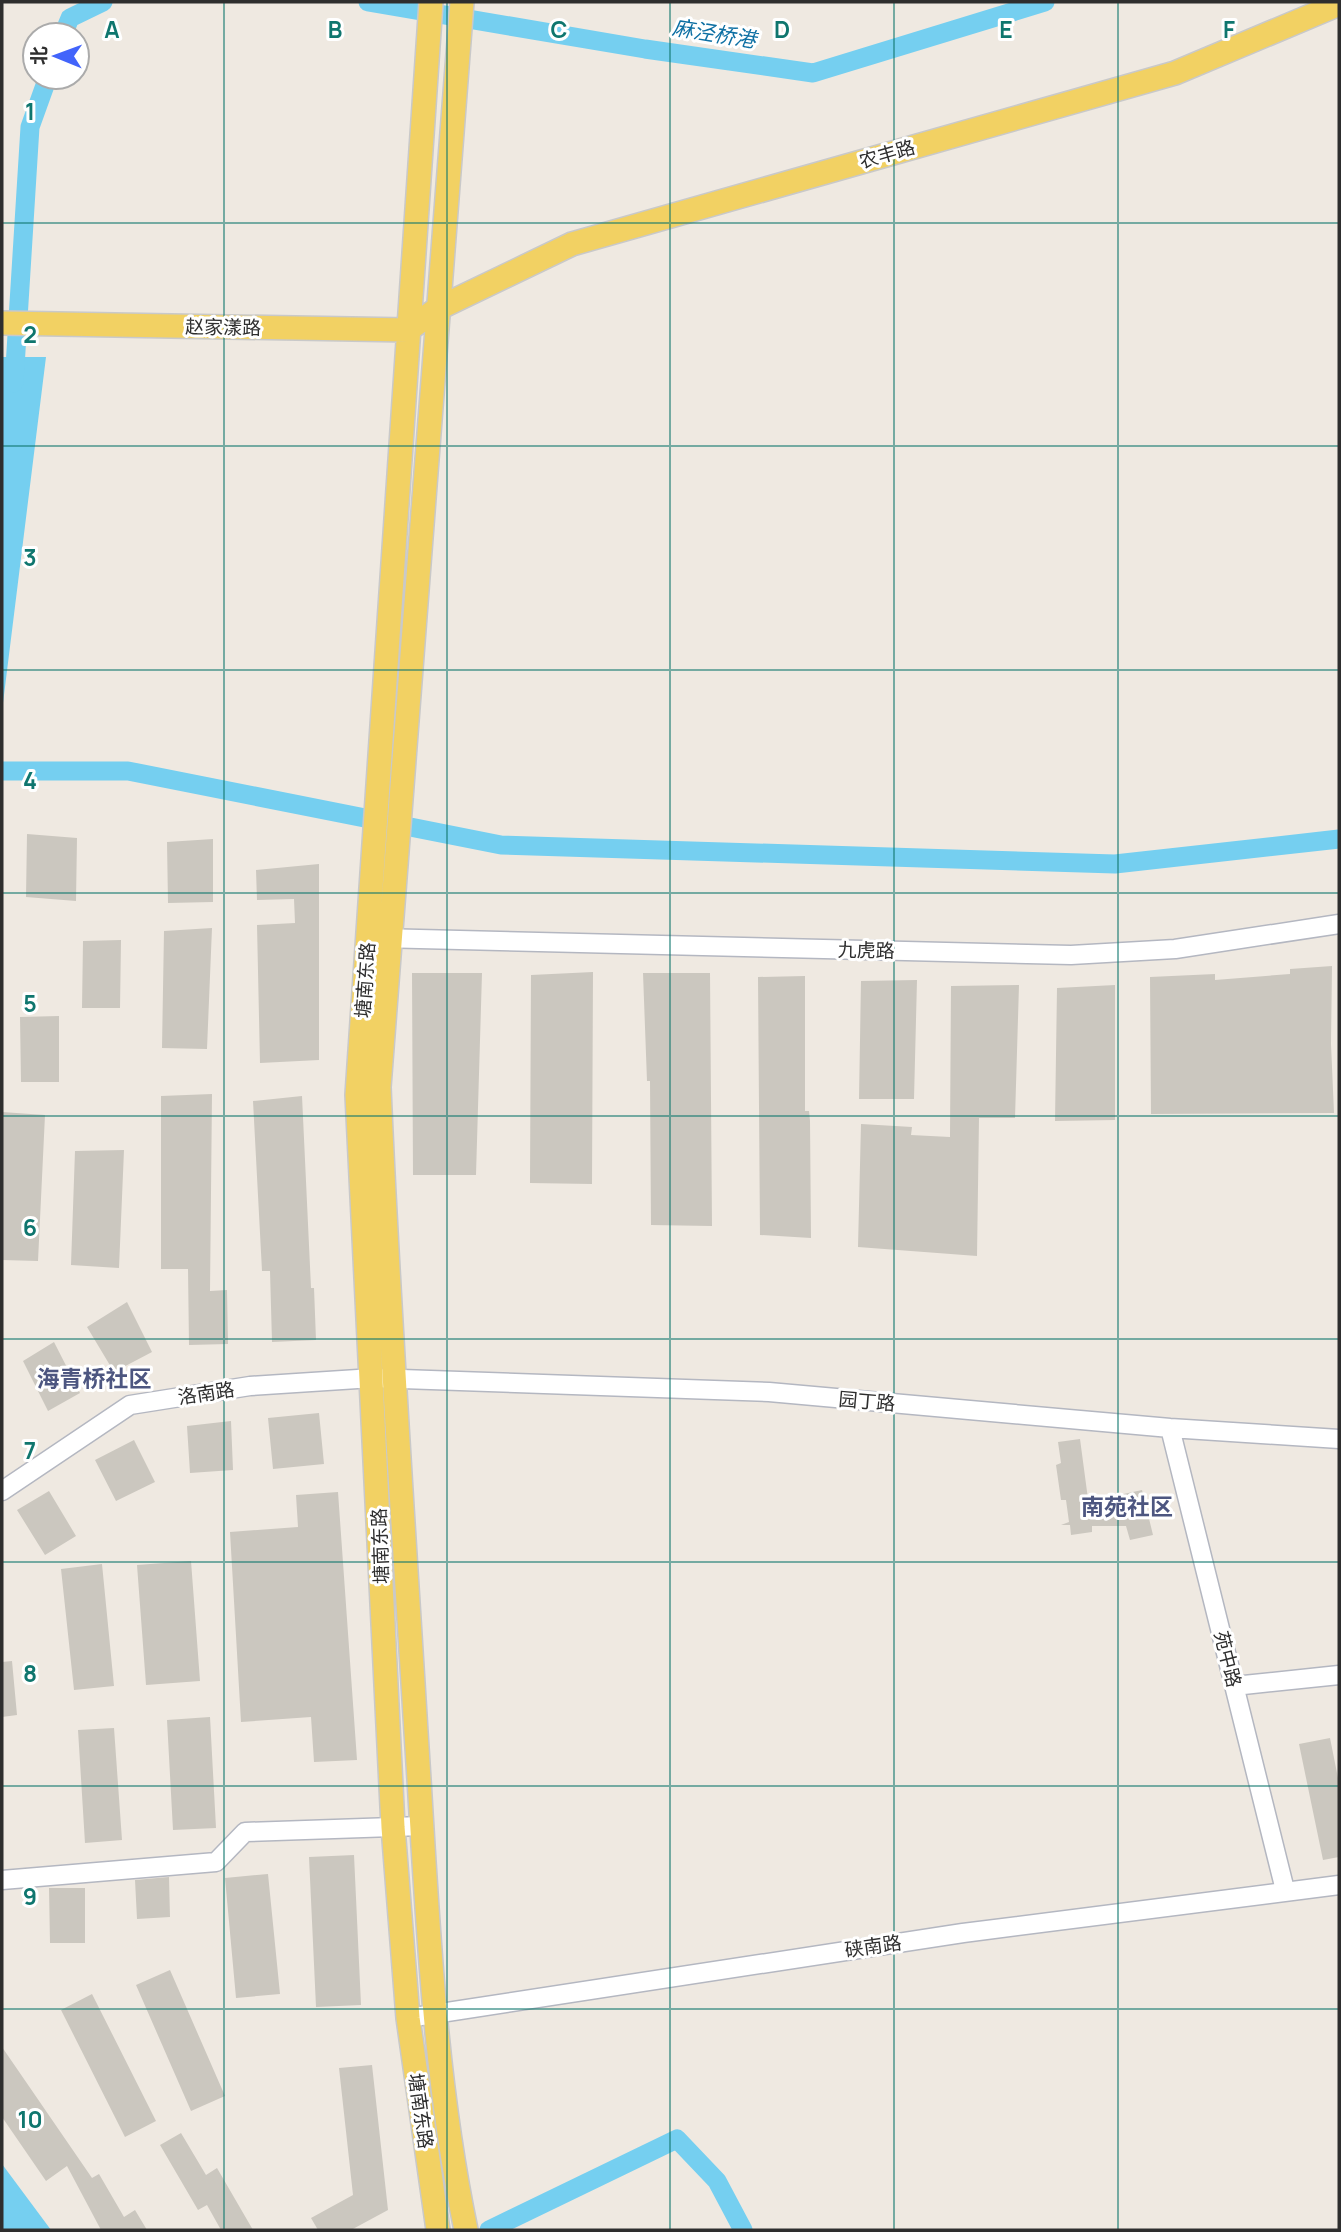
<svg xmlns="http://www.w3.org/2000/svg" width="1341" height="2232" font-family="Manrope,'Noto Sans SC',sans-serif">
  <style>
    .water { fill: #75cff0 }
    .lines { fill: none; stroke-linecap: round; stroke-linejoin: round }
    .canal { stroke: #75cff0; stroke-width: 19 }
    .building { fill: #cbc7bf }
    .minor-casing { stroke: #b4b7c1; stroke-width: 21 }
    .major-casing { stroke: #c9c9c9; stroke-width: 26 }
    .minor { stroke: #fff; stroke-width: 18 }
    .major { stroke: #f2d163; stroke-width: 23 }
    .grid { fill: none; stroke: #0f766e; stroke-width: 2; stroke-opacity: 0.55 }
    .labels { text-anchor: middle; stroke-width: 6; stroke-linejoin: round; paint-order: stroke }
    .street-label { font-size: 19px; fill: #2e2e2e; stroke: #fff }
    .water-label { font-size: 21px; font-style: italic; fill: #0d6fa3; stroke: #fff }
    .quarter-label { font-size: 23px; font-weight: bold; fill: #4d5680; stroke: #fff }
    .grid-label { font-size: 23px; text-anchor: middle; font-weight: bold; fill: #0f766e; stroke: #fff; stroke-width: 6; stroke-linejoin: round; paint-order: stroke }
  </style>
  <rect width="100%" height="100%" fill="#efe9e1"/>
  <path class="water" d="M2,357H46L2,711Z
    M2,2164L51,2230H2Z"/>
  <g class="lines">
    <path class="canal" d="M368,2L645,49L813,73L1045,2
      M63,35L70,18L103,2
      M14,383L30,127L48,77
      M2,771H128L501,845L1115,864L1339,839
      M489,2230L677,2139L717,2181L743,2230"/>
  </g>
  <path class="building" d="M27,834L77,838L76,901L26,897Z
    M213,839V902L168,903L167,842Z
    M319,864V1060L260,1063L257,925L295,923L294,899L257,900L256,870Z
    M212,928L207,1049L162,1048L164,931Z
    M121,940L120,1008H82L83,941Z
    M1332,966L1331,1044L1334,1113L1151,1114L1150,977L1215,974V980L1290,974V969Z
    M593,972L592,1184L530,1183L531,975Z
    M412,973H482L476,1175H413Z
    M643,973H710L712,1226L651,1225L650,1081H647Z
    M805,976V1111H809L810,1121L811,1238L760,1235L758,977Z
    M917,980L914,1099H859L861,981Z
    M1019,985L1015,1118H979L977,1256L858,1247L861,1124L912,1127L911,1135L950,1137L951,986Z
    M1115,985V1120L1055,1121L1057,988Z
    M59,1016V1082H21L20,1017Z
    M212,1094L210,1291L227,1290L228,1344L189,1345L188,1269H161V1096Z
    M302,1096L311,1288H314L316,1340L272,1342L270,1271H262L253,1101Z
    M2,1112L45,1115L38,1261L2,1260Z
    M124,1150L119,1268L71,1265L75,1151Z
    M127,1302L152,1352L114,1372L87,1327Z
    M54,1342L80,1393L48,1411L23,1361Z
    M319,1413L324,1464L273,1469L268,1418Z
    M231,1421L233,1470L190,1473L187,1426Z
    M1080,1439L1090,1514L1119,1502V1495L1142,1490L1153,1535L1130,1540L1126,1526H1092V1532L1071,1535L1070,1525H1061L1069,1522L1066,1500H1061L1056,1465L1061,1463L1058,1442Z
    M134,1440L155,1482L116,1501L95,1460Z
    M49,1491L76,1536L45,1555L17,1510Z
    M338,1492L357,1760L314,1762L311,1717L241,1722L230,1532L298,1527L296,1495Z
    M191,1561L200,1681L146,1685L137,1565Z
    M102,1564L114,1686L74,1690L61,1569Z
    M12,1661L17,1715L2,1717V1662Z
    M210,1717L216,1828L173,1830L167,1720Z
    M114,1728L122,1840L85,1843L78,1730Z
    M1330,1738L1339,1783V1857L1323,1860L1299,1744Z
    M354,1855L361,2005L316,2007L309,1857Z
    M268,1874L280,1994L236,1998L225,1878Z
    M169,1877L170,1917L137,1919L135,1880Z
    M49,1888H85V1943H50Z
    M170,1970L225,2096L191,2111L136,1985Z
    M92,1994L156,2121L125,2137L61,2010Z
    M2,2047L92,2178L99,2174L124,2217L135,2210L147,2230H101L67,2166L46,2181L2,2117Z
    M372,2065L388,2210L351,2230H318L311,2218L353,2195L339,2068Z
    M181,2133L206,2175L217,2168L253,2230H221L207,2205L198,2210L160,2145Z"/>
  <g class="lines">
    <g class="minor-casing">
      <path id="minor" d="M379,938L1071,955L1175,949L1339,924
        M1170,1428L1285,1890
        M2,1491L130,1405L250,1386L373,1378L769,1392L1170,1428L1339,1439
        M1234,1686L1339,1675
        M2,1880L216,1862L245,1832L422,1826
        M408,2018L963,1933L1339,1885"/>
    </g>
    <g class="major-casing">
      <path id="major" d="M431,2L357,1095L393,1827L408,2018L438,2230
        M462,2L379,1087C388,1302 403,1517 416,1732C427,1898 432,2067 466,2230
        M2,323L408,330L437,309L572,244L1175,73L1339,4"/>
    </g>
    <use href="#minor" class="minor"/>
    <use href="#major" class="major"/>
  </g>
  <path class="grid" d="M224,2V2230M447,2V2230M670,2V2230M894,2V2230M1118,2V2230M2,223H1339M2,446H1339M2,670H1339M2,893H1339M2,1116H1339M2,1339H1339M2,1562H1339M2,1786H1339M2,2009H1339"/>
  <g class="labels">
    <g class="street-label">
      <text transform="translate(887 154) rotate(-16)" y="7">农丰路</text>
      <text transform="translate(223 327) rotate(1)" y="7">赵家漾路</text>
      <text transform="translate(866 950) rotate(1)" y="7">九虎路</text>
      <text transform="translate(365 980) rotate(-86)" y="7">塘南东路</text>
      <text transform="translate(206 1393) rotate(-9)" y="7">洛南路</text>
      <text transform="translate(867 1401) rotate(5)" y="7">园丁路</text>
      <text transform="translate(380 1546) rotate(-92)" y="7">塘南东路</text>
      <text transform="translate(1228 1659) rotate(76)" y="7">苑中路</text>
      <text transform="translate(873 1946) rotate(-8)" y="7">硖南路</text>
      <text transform="translate(421 2111) rotate(82)" y="7">塘南东路</text>
    </g>
    <g class="water-label">
      <text transform="translate(714 34) rotate(9)" y="7">麻泾桥港</text>
    </g>
    <g class="quarter-label">
      <text x="94" y="1387">海青桥社区</text>
      <text x="1127" y="1515">南苑社区</text>
    </g>
  </g>
  <g class="grid-label">
    <text x="112" y="38">A</text>
    <text x="335" y="38">B</text>
    <text x="559" y="38">C</text>
    <text x="782" y="38">D</text>
    <text x="1006" y="38">E</text>
    <text x="1229" y="38">F</text>
    <text x="30" y="120">1</text>
    <text x="30" y="343">2</text>
    <text x="30" y="566">3</text>
    <text x="30" y="789">4</text>
    <text x="30" y="1012">5</text>
    <text x="30" y="1236">6</text>
    <text x="30" y="1459">7</text>
    <text x="30" y="1682">8</text>
    <text x="30" y="1905">9</text>
    <text x="30" y="2128">10</text>
  </g>
  <rect width="1341" height="2232" fill="none" stroke="#2e2e2e" stroke-width="7"/>
  <g transform="translate(56 56) rotate(271)"><circle r="33" fill="#ffffff" stroke="#ababab" stroke-width="2"/>
  <path d="M0-5L12 26L0 18L-12 26Z" fill="#4264fb"/>
  <text y="-10" font-size="19" font-weight="bold" text-anchor="middle" fill="#2e2e2e">北</text>
  </g>
</svg>
